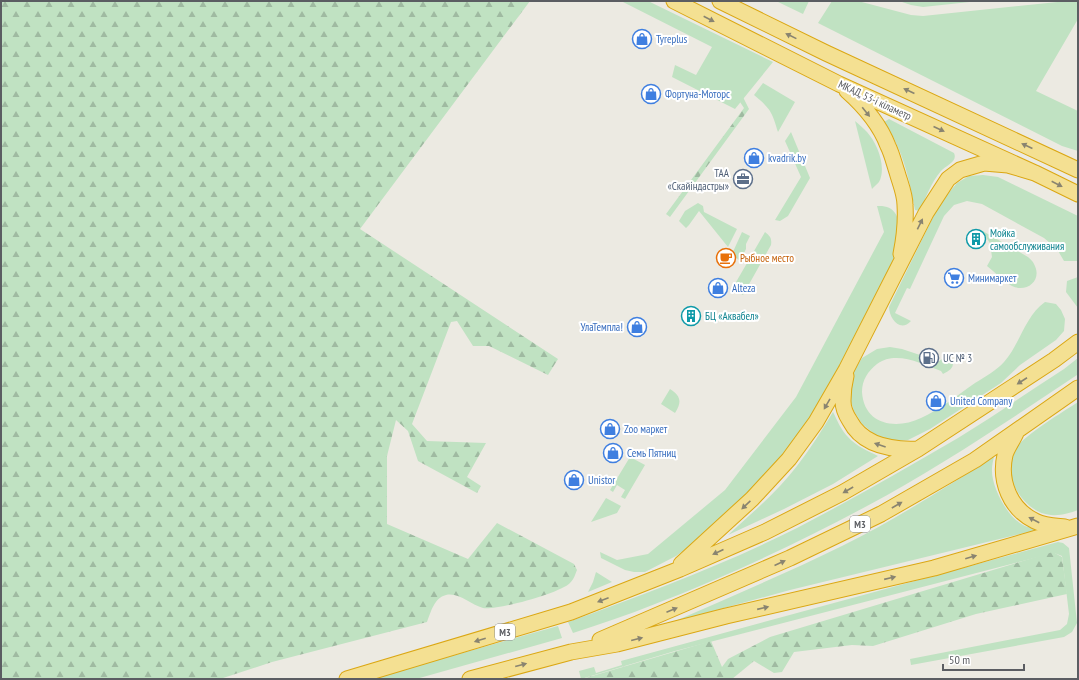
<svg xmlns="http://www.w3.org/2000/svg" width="1079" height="680" font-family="'PT Sans Narrow',sans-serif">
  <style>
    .grass { fill: #c0e2c2 }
    .forest { fill: url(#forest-firs) }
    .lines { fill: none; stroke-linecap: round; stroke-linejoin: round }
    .highway-casing { stroke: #dba713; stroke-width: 17 }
    .highway { stroke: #f4e092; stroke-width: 15 }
    .oneway { fill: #898470 }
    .labels { text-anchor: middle; stroke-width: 4; stroke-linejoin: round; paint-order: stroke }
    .shield { fill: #fff; stroke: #8c8e91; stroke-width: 1 }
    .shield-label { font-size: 10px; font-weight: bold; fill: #5b5d62 }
    .shop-label { font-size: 11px; fill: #366cbe; stroke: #fff; text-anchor: start }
    .street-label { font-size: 11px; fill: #5b5d62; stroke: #fff }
    .service-label { font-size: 11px; fill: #4e5e75; stroke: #fff; text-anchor: end }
    .culture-label { font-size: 11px; fill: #0d838f; stroke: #fff; text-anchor: start }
    .food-label { font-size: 11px; fill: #c56008; stroke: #fff; text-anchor: start }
  </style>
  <defs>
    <pattern id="forest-firs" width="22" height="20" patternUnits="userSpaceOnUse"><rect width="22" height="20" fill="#c0e2c2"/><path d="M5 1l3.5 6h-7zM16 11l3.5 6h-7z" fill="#9fbaa1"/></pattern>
  </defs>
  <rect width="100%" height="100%" fill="#eceae2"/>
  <path class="grass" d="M621,1H648L773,62L735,109L672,77L675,65L696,75L712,47Z
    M776,1H809L803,14Z
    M832,1H858L911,15L923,16L1067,1H1078V19L1036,91L1078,111V151L1062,146L818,23Z
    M899,1H979L923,7L911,5Z
    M763,83L795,102L778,132C772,112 771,109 754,95Z
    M889,119L954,153C958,162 946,165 941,171C931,183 926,197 920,211L915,210C908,175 904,152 884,122Z
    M855,121C859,124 863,128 867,132C877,143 887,167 879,182C877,184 874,187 872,189Z
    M791,132L810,178L788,216L780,221L775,220L801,177L785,141Z
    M983,175L998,177L1078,216V264L1077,261H1064L1057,249L1044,238L982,204L967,201L954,205L944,216L910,289L907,288L895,313L911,321C900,333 889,318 889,307L940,203L957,183L969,176Z
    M698,203L703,206L704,212L737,229L728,247L699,211L689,225L686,228L679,221L685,211Z
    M877,206C908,204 899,241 894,260L823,400L782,461L704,536L676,556L645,572H634L625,570L601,558L600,552L617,560L648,554L725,490L796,397L884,232Z
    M981,230L1028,257C1030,259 1033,261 1034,264C1043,280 1027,293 1012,286C1003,281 995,272 987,266L992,257L990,243Z
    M742,232L750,236L746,244V249L740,261L732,254Z
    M765,232C770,236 772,238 771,245L743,295L732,289Z
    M1078,277V308L1066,292L1067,281Z
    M1045,302L1056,304L1061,310L1065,319L1064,331L1056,340L1020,365L1001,383L930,429L908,440L895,441L877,436L862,424L854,411L849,396L850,379L855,369L862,358L877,349L890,347L902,349L920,355L922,362L933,366L947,355L952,358C955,367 951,370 943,374L941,371C922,364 896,350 877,364C868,371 862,380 862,392C864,425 896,430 921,418C940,409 958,395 975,383C985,377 997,370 1004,362C1020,344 1025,316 1045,302Z
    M1078,358L1077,375C1008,421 940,467 867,506C798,543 728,576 655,604C628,615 600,624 573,633L568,622C645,594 723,565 797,528C851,500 905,469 958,438C994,416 1028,392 1064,369Z
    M670,389C681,396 682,402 675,413L661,404Z
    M1078,402V510C1070,513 1060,516 1051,515C1029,514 1008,486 1010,465C1010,461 1013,454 1015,450C1022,436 1063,412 1078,402Z
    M833,412C837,420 841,430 848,437C856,446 868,451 878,456L833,484L784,509L728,535C752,513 777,492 797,466C811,448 822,430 833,412Z
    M630,457L645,465L625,499L621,497L625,490L617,485L613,492L610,490Z
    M994,457C993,461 992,465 992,469C991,486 1007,517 1023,525C1028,528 1035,528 1041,529L790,590L673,622C730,597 787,573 842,546C895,520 944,488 994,457Z
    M606,498L621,506L617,513L591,522Z
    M1058,542L1063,543L1069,548L1077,623L1072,632L1064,637L911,665L910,659L1060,630L1067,624L1069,614L1062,556L1054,553L675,651L581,679L579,671L594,667L596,673L622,665L621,661Z
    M596,572L612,582L588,592L593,582Z
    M558,626L562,638L416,679H370Z"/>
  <path class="forest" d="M1,1H530L360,229L558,359L548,375L489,346H473L457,321L451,322L412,424L427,441L486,443L467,477L481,486L477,493L418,461L408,431L396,420L387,456V524L468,559L497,523L574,564L577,570C575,575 574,579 570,583C561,593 495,611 483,608C471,605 459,592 446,595C434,598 431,612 427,622L272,662L220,679H1Z
    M743,97L749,109L670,217L666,214L744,108L740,102Z
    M1053,552L1062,557L1067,594L976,614L873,646L852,645L794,652L782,672L774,673L754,661L732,679H582L711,641L722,667L728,659L770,637Z"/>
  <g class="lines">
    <g class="highway-casing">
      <path id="highway" d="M674,1L839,84L1035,173L1078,194
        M720,1L826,53L1078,170
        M847,91C864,106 880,125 888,146C892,154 894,163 897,172C900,183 905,194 905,205C906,221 904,239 901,254
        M846,376C844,384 843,393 843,401C843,408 846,415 850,421C863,446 892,450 917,449
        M1016,433C1013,440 1007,448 1005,455C999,481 1010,509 1035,521C1044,526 1055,526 1065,527
        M681,564L752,499L789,459L816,422L846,370L926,213L948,179L960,170L984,163L1008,165L1035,173
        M600,640L790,558L881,514L975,460L1078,388
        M347,679L571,612L680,569L765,532L842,493L918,449L1054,360L1078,342
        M470,679L571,652L617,644L726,616L934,568L1078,526"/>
    </g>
    <use href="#highway" class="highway"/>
  </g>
  <defs><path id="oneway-solid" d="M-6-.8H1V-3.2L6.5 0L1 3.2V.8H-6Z"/></defs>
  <g class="oneway">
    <use href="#oneway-solid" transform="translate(709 19) rotate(27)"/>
    <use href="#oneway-solid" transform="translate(791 36) rotate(-154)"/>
    <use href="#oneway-solid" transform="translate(909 91) rotate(-155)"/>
    <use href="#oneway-solid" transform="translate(866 112) rotate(51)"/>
    <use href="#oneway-solid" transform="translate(939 129) rotate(24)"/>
    <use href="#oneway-solid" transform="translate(1027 146) rotate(-155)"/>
    <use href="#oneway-solid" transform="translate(1057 184) rotate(27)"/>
    <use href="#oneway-solid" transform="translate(920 224) rotate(-64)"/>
    <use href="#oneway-solid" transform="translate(1022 381) rotate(147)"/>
    <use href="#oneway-solid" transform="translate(827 404) rotate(120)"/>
    <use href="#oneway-solid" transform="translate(880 445) rotate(-161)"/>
    <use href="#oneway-solid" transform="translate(848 490) rotate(150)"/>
    <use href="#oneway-solid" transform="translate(746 505) rotate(137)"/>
    <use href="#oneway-solid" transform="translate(897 505) rotate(-30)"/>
    <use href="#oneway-solid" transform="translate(1034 520) rotate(-152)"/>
    <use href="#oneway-solid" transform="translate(718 552) rotate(156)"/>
    <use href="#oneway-solid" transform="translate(971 557) rotate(-16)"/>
    <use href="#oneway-solid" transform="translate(780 563) rotate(-24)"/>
    <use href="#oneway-solid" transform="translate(890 578) rotate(-13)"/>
    <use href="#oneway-solid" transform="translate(603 600) rotate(159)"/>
    <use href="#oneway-solid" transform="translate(763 608) rotate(-13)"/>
    <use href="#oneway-solid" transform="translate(672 610) rotate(-23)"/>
    <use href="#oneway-solid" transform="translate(637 639) rotate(-14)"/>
    <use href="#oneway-solid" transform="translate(480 640) rotate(163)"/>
    <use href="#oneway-solid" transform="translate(521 665) rotate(-15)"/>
  </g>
  <defs>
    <g id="shop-ring" transform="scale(1)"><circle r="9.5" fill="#fff" stroke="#3f7fe0" stroke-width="1.5"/><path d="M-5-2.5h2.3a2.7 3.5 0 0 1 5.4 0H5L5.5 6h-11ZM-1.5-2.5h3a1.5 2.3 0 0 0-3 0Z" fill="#3f7fe0"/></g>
    <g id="office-ring" transform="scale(1)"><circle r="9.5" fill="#fff" stroke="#5c6f8a" stroke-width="1.5"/><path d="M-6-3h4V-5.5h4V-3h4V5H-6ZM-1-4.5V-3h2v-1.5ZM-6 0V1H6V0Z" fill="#5c6f8a"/></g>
    <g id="building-ring" transform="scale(1)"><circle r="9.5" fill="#fff" stroke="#0f9aa8" stroke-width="1.5"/><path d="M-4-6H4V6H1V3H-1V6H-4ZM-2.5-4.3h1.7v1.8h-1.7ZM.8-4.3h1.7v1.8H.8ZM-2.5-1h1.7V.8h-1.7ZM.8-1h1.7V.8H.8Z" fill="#0f9aa8"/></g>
    <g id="cafe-ring" transform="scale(1)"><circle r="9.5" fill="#fff" stroke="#e8710a" stroke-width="1.5"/><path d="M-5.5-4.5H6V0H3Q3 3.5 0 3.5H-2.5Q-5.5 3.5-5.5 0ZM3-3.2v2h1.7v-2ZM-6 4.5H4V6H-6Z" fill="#e8710a"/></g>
    <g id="supermarket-ring" transform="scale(1)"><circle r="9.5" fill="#fff" stroke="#3f7fe0" stroke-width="1.5"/><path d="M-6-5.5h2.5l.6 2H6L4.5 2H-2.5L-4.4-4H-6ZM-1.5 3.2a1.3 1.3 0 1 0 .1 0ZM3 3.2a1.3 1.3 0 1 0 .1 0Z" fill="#3f7fe0"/></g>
    <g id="fuel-ring" transform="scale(1)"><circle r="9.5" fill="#fff" stroke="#5c6f8a" stroke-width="1.5"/><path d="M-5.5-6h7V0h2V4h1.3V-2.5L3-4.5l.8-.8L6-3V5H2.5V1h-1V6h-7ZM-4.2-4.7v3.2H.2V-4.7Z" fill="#5c6f8a"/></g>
  </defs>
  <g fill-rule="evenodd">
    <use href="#shop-ring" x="642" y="39"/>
    <use href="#shop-ring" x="651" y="94"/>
    <use href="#shop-ring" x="754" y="158"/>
    <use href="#office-ring" x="743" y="179"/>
    <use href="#building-ring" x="976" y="239"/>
    <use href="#cafe-ring" x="726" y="258"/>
    <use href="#supermarket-ring" x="954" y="278"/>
    <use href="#shop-ring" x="718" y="288"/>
    <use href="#building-ring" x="691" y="316"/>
    <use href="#shop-ring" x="637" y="327"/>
    <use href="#fuel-ring" x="929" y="358"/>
    <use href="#shop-ring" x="936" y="401"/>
    <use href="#shop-ring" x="610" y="429"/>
    <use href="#shop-ring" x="613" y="453"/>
    <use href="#shop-ring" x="574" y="480"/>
  </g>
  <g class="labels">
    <g class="shield">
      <rect x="850" y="516" width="20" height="16" rx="3"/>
      <rect x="495" y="624" width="20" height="16" rx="3"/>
    </g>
    <g class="shield-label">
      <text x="860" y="528">М3</text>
      <text x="505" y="636">М3</text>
    </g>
    <g class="shop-label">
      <text x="656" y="43">Tyreplus</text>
      <text x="665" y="98">Фортуна-Моторс</text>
      <text x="768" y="162">kvadrik.by</text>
      <text x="968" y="282">Минимаркет</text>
      <text x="732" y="292">Alteza</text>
      <text x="623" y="331" text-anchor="end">УлаТемпла!</text>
      <text x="950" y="405">United Company</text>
      <text x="624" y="433">Zoo маркет</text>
      <text x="627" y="457">Семь Пятниц</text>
      <text x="588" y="484">Unistor</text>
    </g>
    <g class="street-label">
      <text transform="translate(875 100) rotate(25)" y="4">МКАД, 53-і кіламетр</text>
    </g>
    <g class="service-label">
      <text x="729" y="177">ТАА<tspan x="729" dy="13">«Скайіндастры»</tspan></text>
      <text x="943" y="362" text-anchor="start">UC № 3</text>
    </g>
    <g class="culture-label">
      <text x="990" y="237">Мойка<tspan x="990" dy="13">самообслуживания</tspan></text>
      <text x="705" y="320">БЦ «Аквабел»</text>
    </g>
    <g class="food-label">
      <text x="740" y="262">Рыбное место</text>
    </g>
  </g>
  <rect width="1079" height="680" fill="none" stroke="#5b5d62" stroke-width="4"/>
  <path d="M943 664v6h81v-6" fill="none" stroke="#5b5d62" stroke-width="2"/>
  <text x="949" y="664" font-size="12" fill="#5b5d62" stroke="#ffffff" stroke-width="3" paint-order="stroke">50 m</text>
</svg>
